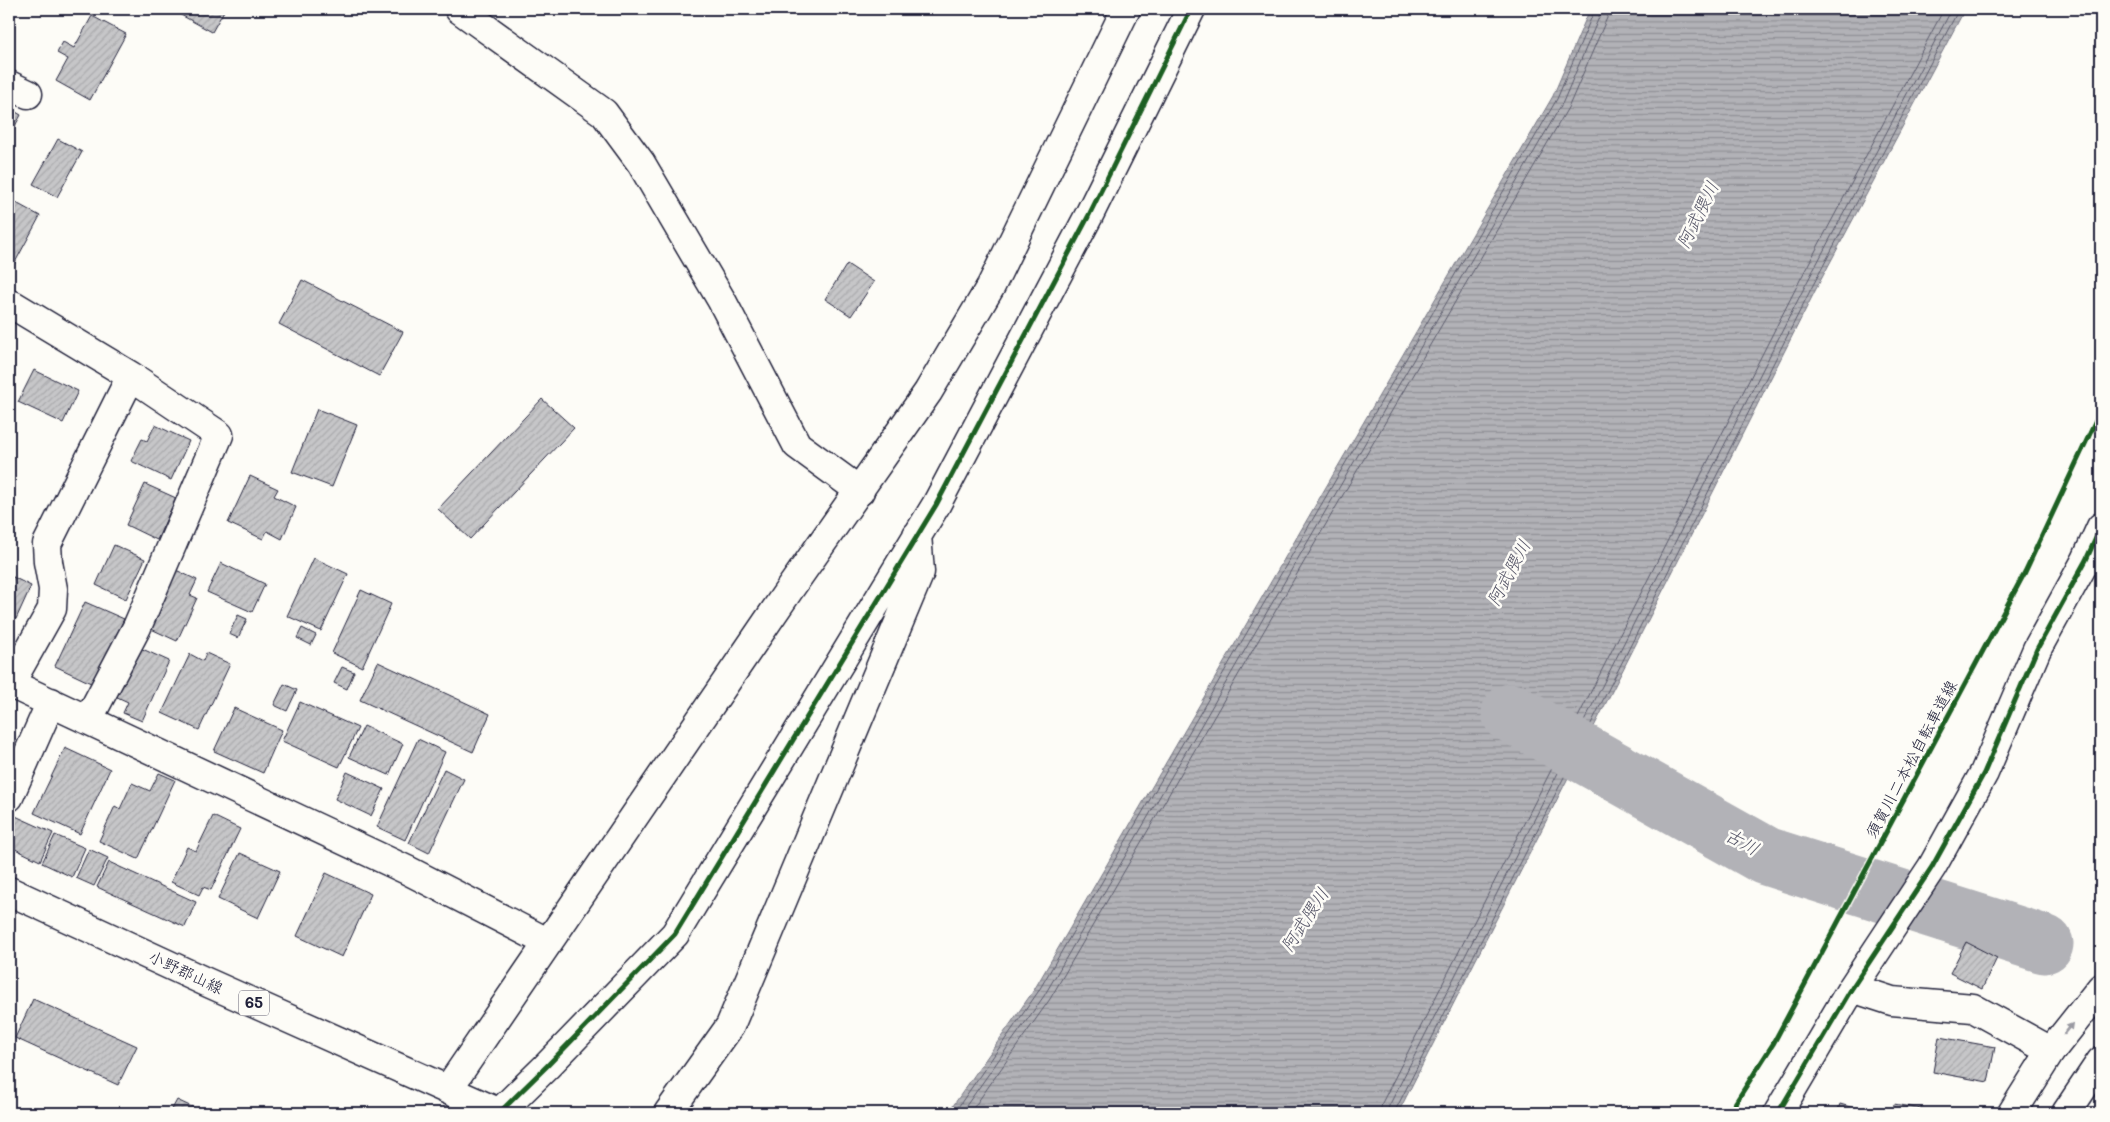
<svg xmlns="http://www.w3.org/2000/svg" width="2110" height="1122" font-family="Mali,'Klee One',sans-serif">
  <style>
    .water { fill: url(#water-rules); stroke: #787885 }
    .lines { fill: none; stroke-linecap: round; stroke-linejoin: round }
    .shore { stroke: #5c5c6d; stroke-width: 1 }
    .river { stroke: #b2b2b7; stroke-width: 59 }
    .building { fill: url(#building-hatch); stroke: #22223b }
    .minor-casing { stroke: #22223b; stroke-width: 31 }
    .tertiary-casing { stroke: #22223b; stroke-width: 31 }
    .primary-casing { stroke: #22223b; stroke-width: 31 }
    .minor { stroke: #fdfcf7; stroke-width: 28 }
    .tertiary { stroke: #fdfcf7; stroke-width: 28 }
    .primary { stroke: #fdfcf7; stroke-width: 28 }
    .cycleway-casing { stroke: #fdfcf7; stroke-width: 8 }
    .cycleway { stroke: #1b5e20; stroke-width: 5 }
    .oneway { fill: #9a9aa2 }
    .labels { text-anchor: middle; stroke-width: 5; stroke-linejoin: round; paint-order: stroke }
    .shield { fill: #fdfcf7; stroke: #646373; stroke-width: 1 }
    .shield-label { font-size: 15px; font-weight: bold; fill: #22223b }
    .street-label { font-size: 16px; fill: #22223b; stroke: #fdfcf7 }
    .water-label { font-size: 18px; font-style: italic; fill: #545466; stroke: #fdfcf7 }
  </style>
  <defs>
    <pattern id="water-rules" width="6" height="5" patternUnits="userSpaceOnUse" patternTransform="scale(1.25)"><rect width="6" height="5" fill="#b2b2b7"/><path d="M0 2.5h6" fill="none" stroke="#909096"/></pattern>
    <pattern id="building-hatch" width="6" height="6" patternUnits="userSpaceOnUse" patternTransform="scale(1.25)"><rect width="6" height="6" fill="#c6c6c8"/><path d="M-1 1l2-2M0 6l6-6M5 7l2-2" fill="none" stroke="#aaaaad"/></pattern>
  </defs>
  <rect width="100%" height="100%" fill="#fdfcf7"/>
  <filter id="ink" filterUnits="userSpaceOnUse"><feTurbulence type="fractalNoise" baseFrequency=".02" numOctaves="2"/><feDisplacementMap in="SourceGraphic" scale="10" xChannelSelector="R" yChannelSelector="G"/><feConvolveMatrix kernelMatrix="1 2 1 2 8 2 1 2 1" color-interpolation-filters="sRGB"/></filter>
  <g filter="url(#ink)">
    <path class="water" d="M1590,9H1965L1816,289L1398,1113H948L1034,990L1553,96Z"/>
    <g class="lines">
      <path class="shore" d="M954,1113L1038,992L1557,99L1595,9
        M961,1113L1044,996L1563,102L1600,15L1601,9
        M970,1113L1050,999L1569,106L1607,18L1608,9
        M1380,1113L1382,1103L1800,280L1944,9
        M1387,1113L1389,1106L1806,284L1952,9
        M1394,1113L1812,287L1959,9"/>
      <path class="river" d="M1511,713L1766,856L2044,944"/>
    </g>
    <path class="building" d="M170,9H225L212,32Z
      M92,16L126,34L90,100L56,81L68,59L57,53L63,42L74,48Z
      M9,108L21,115L9,137Z
      M58,139L82,152L57,197L33,184Z
      M9,199L40,216L12,268L9,266Z
      M847,264L874,282L851,316L825,299Z
      M302,280L403,332L379,376L279,324Z
      M34,370L78,391L63,423L18,402Z
      M542,399L574,428L470,539L438,509Z
      M317,409L357,425L332,487L292,472Z
      M155,425L189,441L171,480L131,461L142,439L147,441Z
      M250,476L278,489L274,496L296,507L282,539L267,531L263,539L228,523Z
      M145,484L176,498L157,540L126,525Z
      M114,545L145,559L126,599L96,585Z
      M314,558L348,574L321,631L287,616Z
      M221,563L265,584L252,612L207,592Z
      M176,570L197,580L190,595L197,598L177,641L149,628Z
      M9,575L31,586L16,619L9,615Z
      M361,590L391,604L362,667L332,653Z
      M85,602L124,619L93,684L55,666Z
      M238,615L247,619L238,638L229,634Z
      M302,628L316,635L311,645L297,638Z
      M138,647L169,661L142,721L123,713L128,702L115,696Z
      M206,653L230,664L199,730L162,713L190,654L203,661Z
      M378,662L490,714L473,752L360,700Z
      M342,667L354,672L347,689L334,683Z
      M284,684L297,690L287,711L274,705Z
      M300,702L358,728L339,767L282,741Z
      M234,708L282,730L263,773L214,751Z
      M364,726L403,744L389,775L349,757Z
      M9,734L14,737L9,748Z
      M2101,737V753L2096,739Z
      M418,739L445,752L405,840L377,827Z
      M65,748L110,769L80,834L34,813Z
      M444,769L464,779L429,853L409,843Z
      M347,772L384,789L371,816L335,799Z
      M159,773L175,780L138,859L99,841L115,806L120,809L132,783L150,791Z
      M11,814L53,833L40,861L9,846V820Z
      M213,816L240,829L211,890L203,887L199,895L171,882L187,847L196,851Z
      M55,835L85,848L72,877L42,863Z
      M89,849L108,858L94,886L76,878Z
      M240,853L280,871L258,918L218,899Z
      M109,862L196,902L185,927L97,887Z
      M326,873L371,894L342,957L297,936Z
      M1966,942L1997,958L1982,989L1950,973Z
      M33,999L137,1046L118,1085L15,1038Z
      M1939,1037L1995,1047L1988,1082L1933,1072Z
      M177,1100L205,1113H170Z
      M1840,1104L1871,1113H1837Z
      M1894,1104L1938,1112V1113H1892Z"/>
    <g class="lines">
      <g class="minor-casing">
        <path id="minor" d="M459,9L604,113L641,163L722,301L797,445L860,491
          M9,85L28,94
          M13,305L131,376L219,435L137,627L88,720
          M9,683L409,871L547,942
          M10,684L52,609L53,589L48,562L47,544L131,376
          M9,797L51,702
          M1852,988L1892,1001L1973,1008L2051,1051
          M499,1113L547,1066L675,934L936,505L1088,217L1191,9
          M668,1113L730,1026L920,572L917,535
          M1778,1113L1852,988L1932,867L1984,773L2037,649L2086,560L2101,527"/>
      </g>
      <g class="tertiary-casing">
        <path id="tertiary" d="M448,1089L789,590L928,392L991,286L1126,9
          M2012,1113L2051,1051L2101,988
          M2066,1113L2101,1061"/>
      </g>
      <g class="primary-casing">
        <path id="primary" d="M9,891L204,981L500,1113"/>
      </g>
      <use href="#minor" class="minor"/>
      <use href="#tertiary" class="tertiary"/>
      <use href="#primary" class="primary"/>
      <g class="cycleway-casing">
        <path id="cycleway" d="M499,1113L547,1066L675,934L936,505L1088,217L1191,9
          M1729,1113L1773,1044L2025,572L2101,410
          M1778,1113L1852,988L1932,867L1984,773L2037,649L2086,560L2101,527"/>
      </g>
      <use href="#cycleway" class="cycleway"/>
    </g>
    <defs><path id="oneway-solid" d="M-6-.8H1V-3.2L6.5 0L1 3.2V.8H-6Z" transform="scale(1.25)"/></defs>
    <use class="oneway" href="#oneway-solid" transform="translate(2068 1029) rotate(-51)"/>
  </g>
  <g class="labels">
    <rect class="shield" x="239" y="990.5" width="30" height="25" rx="4"/>
    <g class="shield-label">
      <text x="254" y="1008">65</text>
    </g>
    <g class="street-label">
      <text transform="translate(1911 759) rotate(-62)" y="6">須賀川二本松自転車道線</text>
      <text transform="translate(186 972) rotate(25)" y="6">小野郡山線</text>
    </g>
    <g class="water-label">
      <text transform="translate(1698 215) rotate(-64)" y="6">阿武隈川</text>
      <text transform="translate(1509 573) rotate(-62)" y="6">阿武隈川</text>
      <text transform="translate(1742 842) rotate(29)" y="6">古川</text>
      <text transform="translate(1305 920) rotate(-57)" y="6">阿武隈川</text>
    </g>
  </g>
  <rect width="2110" height="1122" fill="none" stroke="#fdfcf7" stroke-width="30"/>
  <rect x="15" y="15" width="2080" height="1092" fill="none" stroke="#22223b" stroke-width="2" filter="url(#ink)"/>
</svg>
